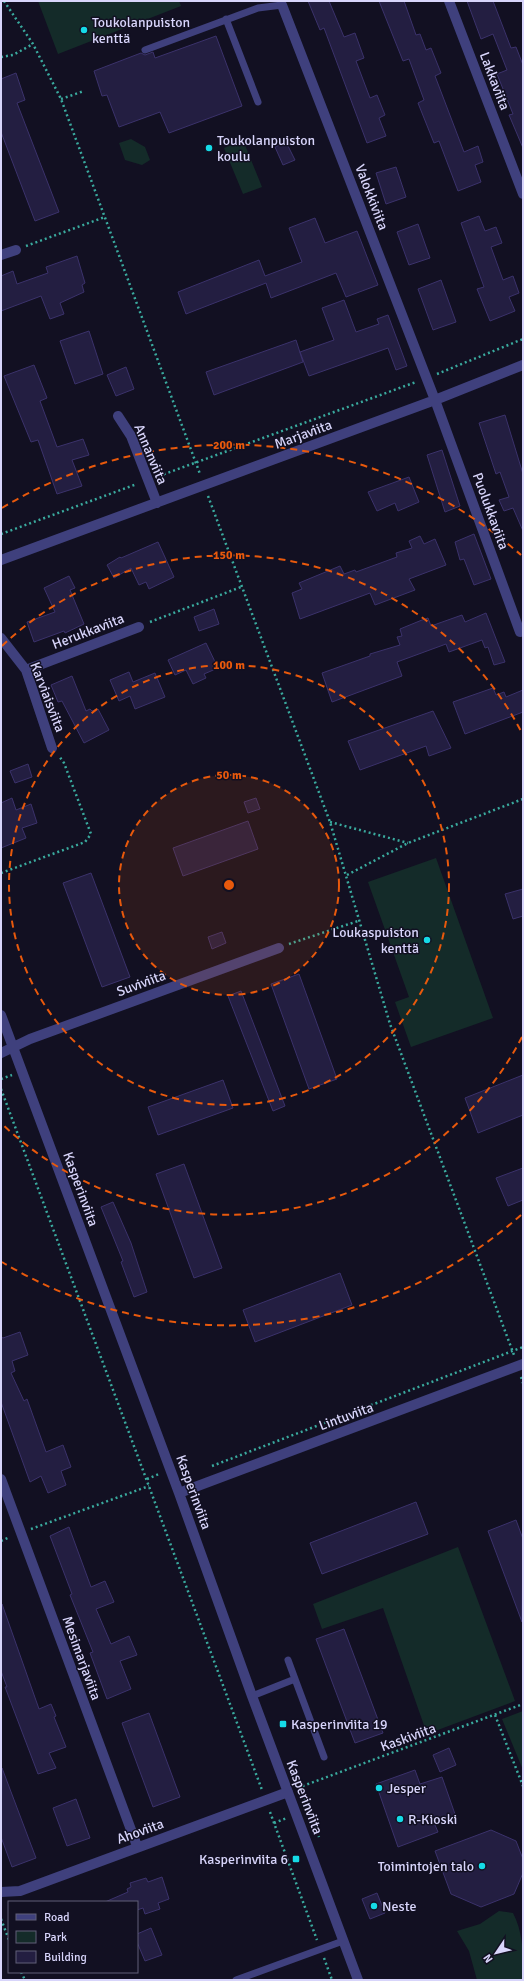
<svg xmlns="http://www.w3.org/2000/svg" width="524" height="1981" font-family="Signika,sans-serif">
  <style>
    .green { fill: #142b29 }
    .building { fill: #231e41; stroke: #3b326b }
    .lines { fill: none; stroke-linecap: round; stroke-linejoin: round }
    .path { stroke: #3aaa9e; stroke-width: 2.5; stroke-dasharray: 2 3; stroke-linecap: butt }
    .lane { stroke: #3f407d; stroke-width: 7 }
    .street { stroke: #3f407d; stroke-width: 10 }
    .ring { fill: none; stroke: #e8590c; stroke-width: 2; stroke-dasharray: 7 5 }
    .poi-dot { fill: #15dbe7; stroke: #121022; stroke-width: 1.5 }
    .labels { text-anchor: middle; stroke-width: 3; stroke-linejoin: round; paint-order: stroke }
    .poi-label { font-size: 14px; fill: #d8d5fb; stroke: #121022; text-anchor: start }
    .street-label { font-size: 14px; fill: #d8d5fb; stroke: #121022 }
    .centre { fill: #e8590c; stroke: #121022; stroke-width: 2 }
    .ring-label { font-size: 12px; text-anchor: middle; font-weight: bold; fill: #e8590c; stroke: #121022; stroke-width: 3; stroke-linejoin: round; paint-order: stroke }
  </style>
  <rect width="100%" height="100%" fill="#121022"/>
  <path class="green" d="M38,1H179L181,6L58,54Z
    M131,139L145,147L150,160L142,165L125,160L119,143Z
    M243,140L262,187L243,194L224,148Z
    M436,858L493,1018L411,1047L395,1002L409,997L368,882Z
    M458,1547L515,1701L427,1734L383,1608L322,1629L313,1604Z
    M523,1711V1770L502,1719Z
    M499,1911L513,1913C524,1934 523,1957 523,1980H477L469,1951L457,1931L480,1924Z"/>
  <path class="building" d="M308,1H329L344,37L355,33L364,58L356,61L370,98L377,95L385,115L379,118L386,136L367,143L324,28L320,30Z
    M379,1H404L416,35L420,34L426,50L431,48L441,73L435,76L464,152L478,146L483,162L475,165L481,182L458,191L439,141L434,143L418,103L424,100L409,59L403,61Z
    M467,1H493L511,48L516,47L523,65V148L509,115L513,114L497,74L507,70L493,34L481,39Z
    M216,36L242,106L169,133L160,112L119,127L107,95L102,96L94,71L141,53L145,55L153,52L155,58Z
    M16,73L25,100L17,103L59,212L35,221L1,132V79Z
    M286,142L295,160L283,165L275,147Z
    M396,167L406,197L386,204L376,173Z
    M479,216L485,231L496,227L502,243L491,247L503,280L513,276L519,293L509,297L515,311L490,321L477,289L484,287L461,223Z
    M315,218L325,243L357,231L378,285L346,297L336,273L271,298L266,283L186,314L178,292L259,260L265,276L302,262L289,228Z
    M418,224L430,258L409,265L397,232Z
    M77,256L85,283L82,285L84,292L60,303L64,314L50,319L41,296L1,311V276L13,271L17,284L48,273L46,267Z
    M441,280L456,322L433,330L418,289Z
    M344,300L356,332L379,324L377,319L388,315L407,366L396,370L388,348L309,376L300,352L334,340L322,308Z
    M89,331L103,374L75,384L60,341Z
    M296,340L303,362L214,395L206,372Z
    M34,365L47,398L40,401L57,447L83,439L89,455L72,460L82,486L57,494L38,440L31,442L4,376Z
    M126,367L134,389L116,396L107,375Z
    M505,415L523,474V531L513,508L504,511L499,500L509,497L500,472L496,474L479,423Z
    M442,450L460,506L445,512L427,455Z
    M409,477L419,502L398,511L395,503L377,511L368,492Z
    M474,534L491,579L474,585L464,559L460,560L455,542Z
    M420,536L424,544L435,539L446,565L409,579L415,590L375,605L370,593L300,619L292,593L302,589L299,583L340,566L344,574L355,570L356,572L397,557L396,553L412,548L409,541Z
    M158,542L174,577L149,589L146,582L139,585L131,568L114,578L107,565L120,557L121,558Z
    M69,576L75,588L70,590L84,624L65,633L64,631L34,642L27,622L55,612L44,588Z
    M214,609L219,624L199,631L194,617Z
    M486,613L505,662L494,665L488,647L485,648L482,640L449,652L446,644L397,662L402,676L332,702L322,673L370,656V654L400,645L397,637L402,636L400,629L422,620L428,618L431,626L462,615L465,622Z
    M206,643L218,668L204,674L206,678L193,684L186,670L175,675L168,660Z
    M129,672L133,682L155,673L165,697L135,709L130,696L119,701L110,680Z
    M72,676L86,711L90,709L92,711L98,709L109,730L84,743L62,701L58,702L51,685Z
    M493,688L496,695L504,692L506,697L523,690V712L465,734L453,702Z
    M433,711L451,748L429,756L426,746L360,770L348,741Z
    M28,764L32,777L15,783L10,771Z
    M12,798L16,810L31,804L37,823L22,828L26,838L1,848V803Z
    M256,798L260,809L248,813L244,802Z
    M248,821L258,849L183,876L173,848Z
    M91,873L130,977L102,987L63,883Z
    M523,889V916L513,919L505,894Z
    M222,932L226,943L212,949L208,937Z
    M299,974L337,1079L309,1089L271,984Z
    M241,991L285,1106L273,1111L228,996Z
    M523,1075V1115L478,1133L465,1098Z
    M223,1080L233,1108L158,1135L148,1107Z
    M184,1164L222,1268L194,1278L156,1174Z
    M523,1168V1200L508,1206L496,1178Z
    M113,1202L131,1243L147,1292L134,1297L121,1262L123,1261L101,1207Z
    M340,1273L352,1305L255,1342L243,1310Z
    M20,1332L28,1355L12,1361L15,1371L11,1373L24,1401L27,1399L46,1452L63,1445L71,1467L61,1471L66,1485L48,1493L41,1476L30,1482L1,1402V1337L3,1338Z
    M416,1502L428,1534L322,1574L310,1543Z
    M516,1520L523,1539L522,1622L488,1531Z
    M69,1527L91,1587L105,1581L114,1602L96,1609L111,1644L129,1636L137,1655L120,1661L131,1689L107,1699L90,1653L93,1652L70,1595L72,1594L50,1536Z
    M2,1604L39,1709L51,1704L56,1716L54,1717L66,1747L49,1753L56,1768L38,1774L5,1687H7L1,1671Z
    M344,1629L383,1733L355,1743L316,1639Z
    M149,1713L180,1797L153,1807L122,1723Z
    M449,1748L456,1765L440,1772L433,1755Z
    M2,1768L36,1858L12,1867L1,1837Z
    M415,1770L420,1784L442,1777L456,1817L435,1825L438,1832L398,1847L376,1784Z
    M76,1799L90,1838L67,1846L53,1808Z
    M491,1830L516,1841L523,1859V1873L514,1894L481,1907L451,1894L435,1851Z
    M162,1877L169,1899L158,1903L160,1909L145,1914L143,1908L137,1910V1902H105L128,1892L127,1889L131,1887L130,1883L146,1878L148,1882Z
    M377,1893L385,1913L370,1919L362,1899Z
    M151,1928L162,1955L145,1961L137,1942V1934Z"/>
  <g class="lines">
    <path class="path" d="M4,1L33,44L61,99L200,474
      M1,57L13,55L33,44
      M61,99L84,91
      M26,246L105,217
      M437,374L523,339
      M159,476L416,382
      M208,496L330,822L390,1024L514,1355
      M1,534L137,484
      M150,622L241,587
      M330,822L408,843
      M1,873L85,842L91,834L64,763L59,756
      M347,875L408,843L523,799
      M289,944L358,921
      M1,1079L12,1075
      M1,1089L262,1790
      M521,1377L523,1383
      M212,1466L523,1347
      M147,1479L159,1474
      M31,1529L149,1486
      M1,1541L10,1537
      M495,1715L523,1786
      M301,1789L300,1787L523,1704
      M303,1794L319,1837
      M270,1812L317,1940
      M274,1823L287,1818
      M1,1919L9,1940
      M324,1958L332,1980
      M21,1972L25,1980"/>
    <path class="lane" d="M226,19L258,102
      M145,50L258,8L282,5
      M288,1660L295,1679
      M252,1696L295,1679L324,1757
      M236,1980L343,1941"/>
    <path class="street" d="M449,1L523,194
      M282,5L435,400L520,632
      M1,255L16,250
      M118,416L131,436L157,503
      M1,560L435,400L523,365
      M1,638L26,670L52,748
      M26,670L139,627
      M1,1015L179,1493L252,1696L358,1980
      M1,1053L30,1039L279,948
      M1,1479L137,1846
      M179,1493L523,1364
      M1,1892L20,1891L288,1792"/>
  </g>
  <circle cx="229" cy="885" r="110" fill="#e8590c" fill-opacity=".12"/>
  <g class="ring">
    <circle cx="229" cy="885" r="110"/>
    <circle cx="229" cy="885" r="220"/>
    <path d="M522 1037A330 330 0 0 1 2 1124M2 646A330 330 0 0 1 522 733"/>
    <path d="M521 1215A440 440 0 0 1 2 1262M2 508A440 440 0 0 1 521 555"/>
  </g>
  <g class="poi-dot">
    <circle cx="84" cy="30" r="4"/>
    <circle cx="209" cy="148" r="4"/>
    <circle cx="427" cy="940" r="4"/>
    <rect x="279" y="1720" width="8" height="8" rx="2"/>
    <circle cx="379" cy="1788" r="4"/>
    <circle cx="400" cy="1819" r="4"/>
    <rect x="292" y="1855" width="8" height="8" rx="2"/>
    <circle cx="482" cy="1866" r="4"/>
    <circle cx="374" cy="1906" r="4"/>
  </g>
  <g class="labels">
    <g class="poi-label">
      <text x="92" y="27">Toukolanpuiston<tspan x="92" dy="16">kenttä</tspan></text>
      <text x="217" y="145">Toukolanpuiston<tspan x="217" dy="16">koulu</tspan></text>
      <text x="419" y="937" text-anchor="end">Loukaspuiston<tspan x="419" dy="16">kenttä</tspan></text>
      <text x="291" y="1729">Kasperinviita 19</text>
      <text x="387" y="1793">Jesper</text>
      <text x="408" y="1824">R-Kioski</text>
      <text x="288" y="1864" text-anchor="end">Kasperinviita 6</text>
      <text x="474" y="1871" text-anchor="end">Toimintojen talo</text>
      <text x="382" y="1911">Neste</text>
    </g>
    <g class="street-label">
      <text transform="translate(495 81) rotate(69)" y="5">Lakkaviita</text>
      <text transform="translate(372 197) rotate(69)" y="5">Valokkiviita</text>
      <text transform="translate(303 434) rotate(-20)" y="5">Marjaviita</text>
      <text transform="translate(151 454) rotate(67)" y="5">Annanviita</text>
      <text transform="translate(491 511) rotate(70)" y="5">Puolukkaviita</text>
      <text transform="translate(88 631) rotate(-21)" y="5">Herukkaviita</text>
      <text transform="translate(48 697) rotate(69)" y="5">Karviaisviita</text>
      <text transform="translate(141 983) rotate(-20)" y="5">Suviviita</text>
      <text transform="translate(81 1189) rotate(70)" y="5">Kasperinviita</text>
      <text transform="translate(346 1416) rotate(-20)" y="5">Lintuviita</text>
      <text transform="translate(194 1492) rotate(70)" y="5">Kasperinviita</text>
      <text transform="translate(82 1658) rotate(70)" y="5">Mesimarjaviita</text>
      <text transform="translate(408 1737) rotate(-20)" y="5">Kaskiviita</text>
      <text transform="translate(305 1797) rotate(69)" y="5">Kasperinviita</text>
      <text transform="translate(140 1831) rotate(-20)" y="5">Ahoviita</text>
    </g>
  </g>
  <circle cx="229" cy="885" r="6" class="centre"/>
  <g class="ring-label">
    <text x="229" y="449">200 m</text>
    <text x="229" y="559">150 m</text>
    <text x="229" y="669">100 m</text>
    <text x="229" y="779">50 m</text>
  </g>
  <rect width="524" height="1981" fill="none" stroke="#d8d5fb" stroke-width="4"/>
  <rect x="8" y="1901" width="130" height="72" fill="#121022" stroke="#615f79"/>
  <rect x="16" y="1914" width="20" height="6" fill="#3f407d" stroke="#615f79"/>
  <text x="44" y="1921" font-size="12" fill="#d8d5fb">Road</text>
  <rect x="16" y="1931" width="20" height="12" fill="#142b29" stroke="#615f79"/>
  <text x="44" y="1941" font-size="12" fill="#d8d5fb">Park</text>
  <rect x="16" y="1951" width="20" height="12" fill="#231e41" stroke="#615f79"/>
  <text x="44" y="1961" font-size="12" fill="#d8d5fb">Building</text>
  <g transform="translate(496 1953) rotate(235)" stroke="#121022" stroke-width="3" paint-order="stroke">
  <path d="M0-3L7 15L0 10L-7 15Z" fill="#d8d5fb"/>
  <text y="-6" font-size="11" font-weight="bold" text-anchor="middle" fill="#d8d5fb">N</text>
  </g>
</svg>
